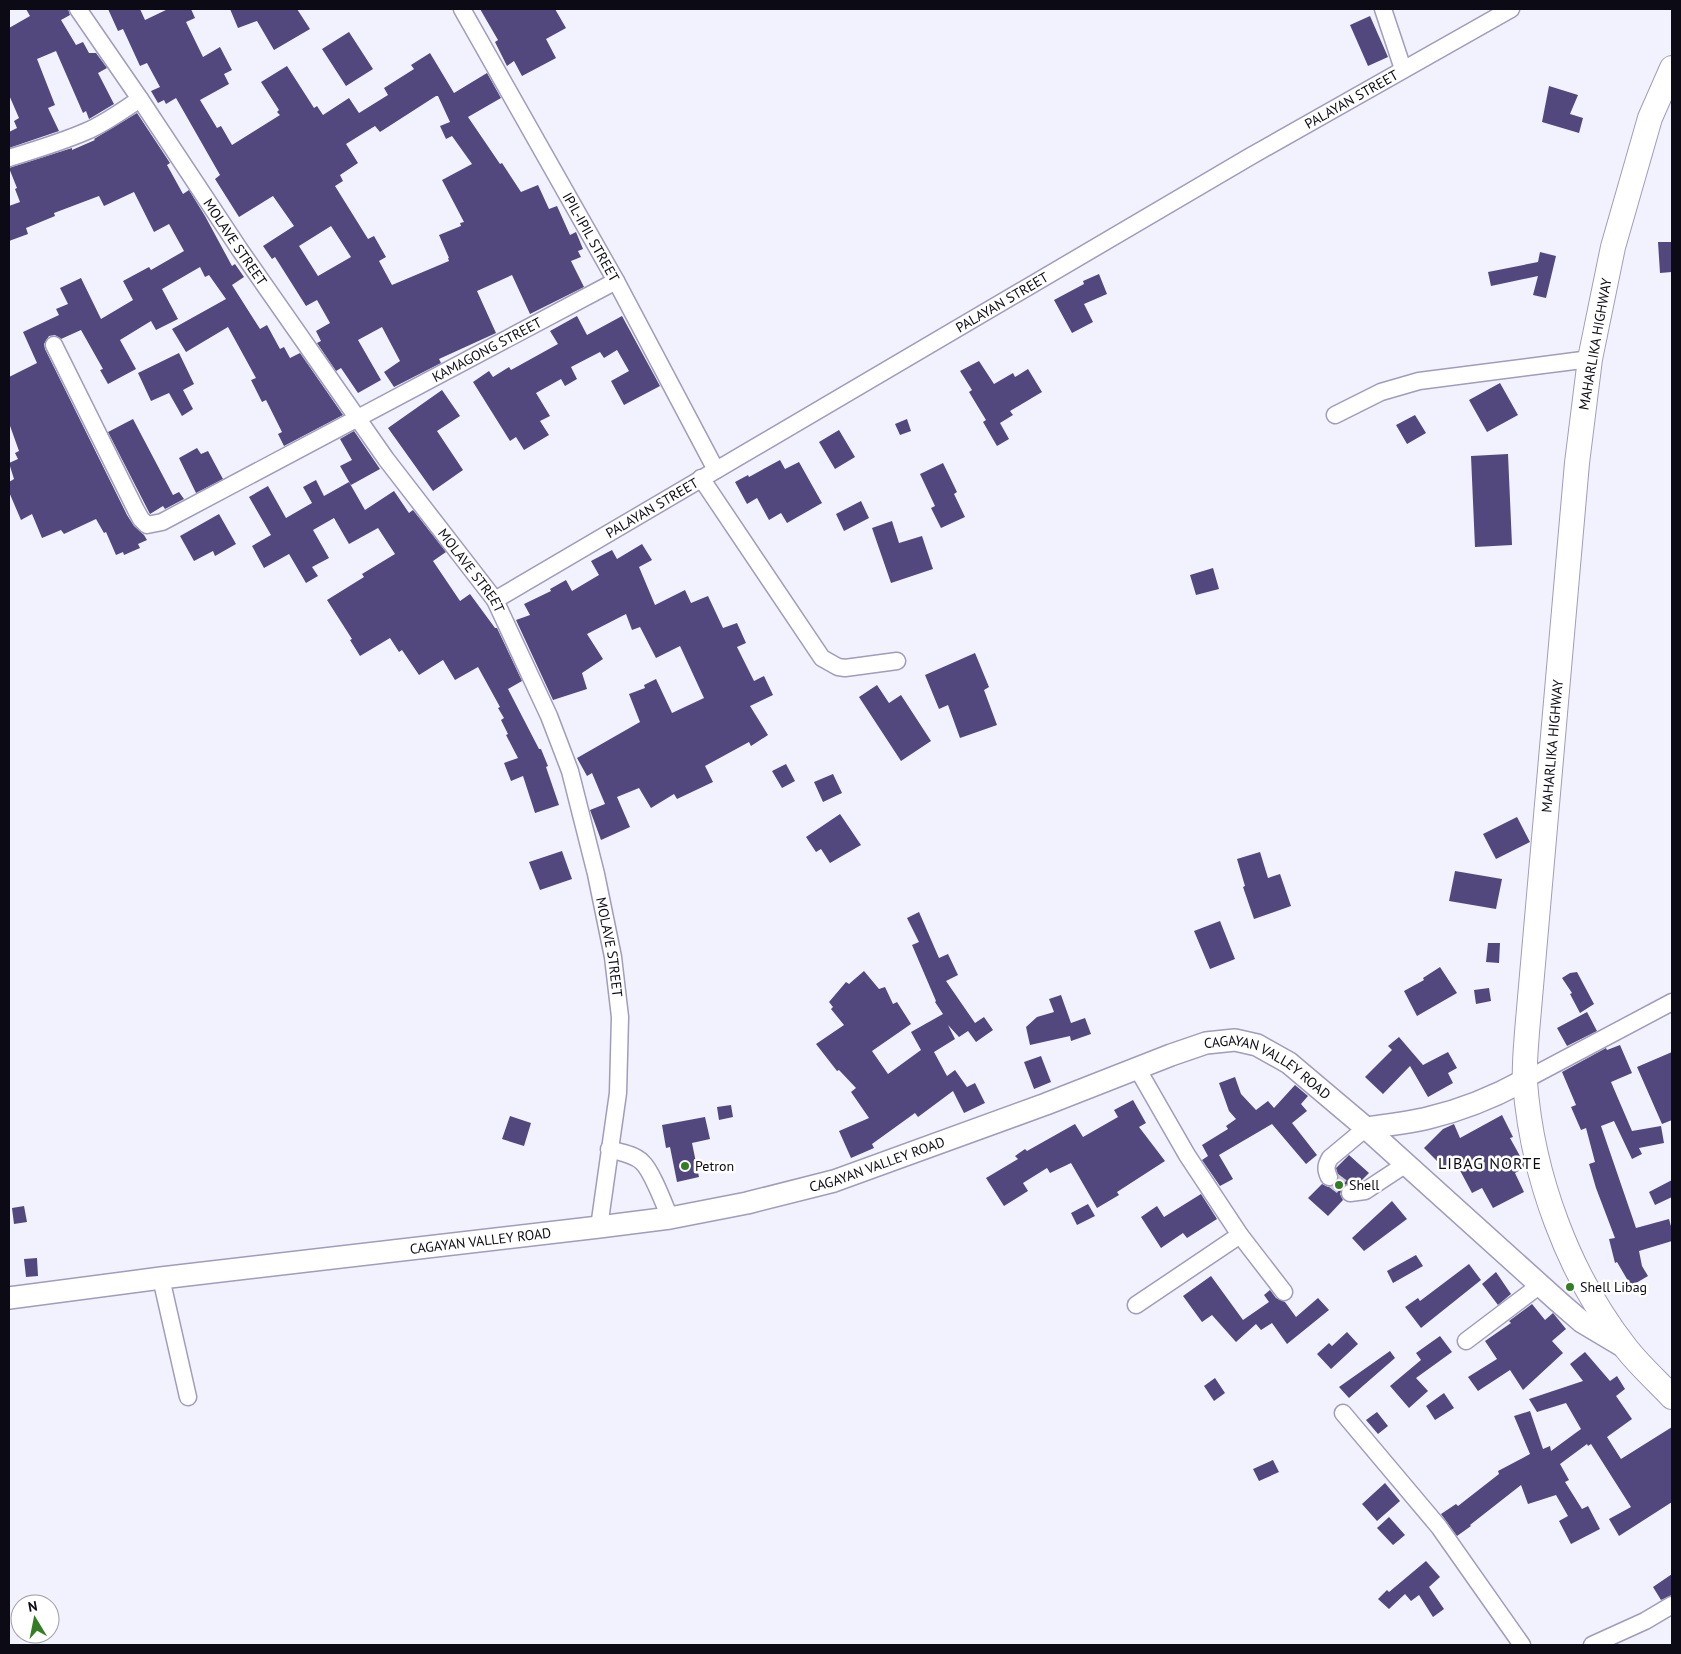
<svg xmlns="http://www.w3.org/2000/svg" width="1681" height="1654" font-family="'PT Sans',sans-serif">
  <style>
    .building { fill: #52487d; fill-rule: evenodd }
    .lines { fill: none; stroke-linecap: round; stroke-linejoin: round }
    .minor-tunnel { stroke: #d0cedb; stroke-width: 16; stroke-dasharray: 16 8; stroke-linecap: butt }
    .minor-casing { stroke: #a09cbb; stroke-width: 19 }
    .major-casing { stroke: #a09cbb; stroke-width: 24 }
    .highway-casing { stroke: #a09cbb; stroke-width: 26 }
    .minor { stroke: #fff; stroke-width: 16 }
    .major { stroke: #fff; stroke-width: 21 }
    .highway { stroke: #fff; stroke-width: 24 }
    .poi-dot { fill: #337e25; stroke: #fff; stroke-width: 2 }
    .labels { text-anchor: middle; stroke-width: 5; stroke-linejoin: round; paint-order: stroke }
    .street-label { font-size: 14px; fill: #0c0a14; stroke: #fff }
    .poi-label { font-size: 14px; fill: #0c0a14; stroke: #fff; text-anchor: start }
    .quarter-label { font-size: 16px; letter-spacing: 1px; fill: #0c0a14; stroke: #fff }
  </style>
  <rect width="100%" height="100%" fill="#f2f1fe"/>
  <path class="building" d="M26,9H68L70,15L61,20L76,45L83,42L89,53H96L107,68L98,73L114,104L89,119L86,111L83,113L56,51L37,59L55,105L48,108L59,131L9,148V132L17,128L14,121L19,118L9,95V28L30,16Z
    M108,9H140L145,20L168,9H191L195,18L186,22L203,57L220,47L232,70L224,74L229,84L200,100L217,128L221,126L232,145L280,115L277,112L279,110L261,82L287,66L314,108L317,106L323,115L349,98L359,113L388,95L384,88L414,69L411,65L430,53L454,93L487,73L501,98L468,117L500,164L502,163L521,192L538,185L549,209L557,206L570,235L576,232L583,249L578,251L581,257L571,261L584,287L530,314L512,275L477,291L496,333L439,359L441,363L394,387L384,372L400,361L382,327L358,340L381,380L358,393L341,368L336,371L317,343L321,341L316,331L330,323L317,300L306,306L275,257L272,259L263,246L294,226L273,196L239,217L215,179L220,175L176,98L166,104L164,100L158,103L151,91L160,87L147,63L140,66L123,29L118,31ZM436,96H438L450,122L440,126L446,139L452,136L472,164L442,180L464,222L460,223L461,226L439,235L449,258H448L449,261L392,285L379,261L386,257L374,236L368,239L335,186L343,181L340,175L358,163L346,144L375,126L380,132ZM331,226L351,257L318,276L299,246Z
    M230,9H297L310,29L274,50L257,21L238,28Z
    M480,9H555L566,28L546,39L556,58L522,76L514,61L507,66L495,42L498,40Z
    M1370,16L1388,57L1368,66L1350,25Z
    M349,32L373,69L346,86L322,49Z
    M1549,86L1578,95L1570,114L1583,118L1579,133L1542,122Z
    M137,113L170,163L167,165L183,194L189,190L205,216L232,266L235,264L244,277L232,285L260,329L267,325L280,349L284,347L290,358L300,353L343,415L284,446L278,434L282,432L266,400L262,402L251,380L256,378L228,327L186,352L172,329L226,299L209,275L205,277L200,267L162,289L178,319L156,330L151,321L120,340L136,369L108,384L100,370L103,369L81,330L61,339L55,335L49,336L44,344L45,349L127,515L134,526L144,535L147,540L138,544L140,548L124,555L123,552L116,555L106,532L104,533L96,519L64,534L61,530L42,538L32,514L21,520L9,492V482L14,479L9,463L18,459L15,453L19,451L9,423V377L37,363L23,332L59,315L56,309L68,304L60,288L81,278L101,319L133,300L123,281L149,267L151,270L184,251L169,224L154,232L134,192L104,206L99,196L54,213L55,216L26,228L28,234L9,241V206L20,202L15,189L17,188L9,168L72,148V150L95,140L94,139Z
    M1658,242H1672V272L1660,273Z
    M1540,252L1556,256L1546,298L1533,295L1538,276L1491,286L1488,272L1538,262Z
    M1099,274L1107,294L1084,304L1093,322L1072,333L1054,300L1084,284L1083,281Z
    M577,316L587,335L622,316L660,386L624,405L611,381L629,371L617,350L604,358L600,352L571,367L577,379L565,386L561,379L536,393L550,416L540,421L549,435L524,450L516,437L510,441L473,382L489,371L493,377L509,367L511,370L558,344L550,331Z
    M179,353L194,384L183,390L193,409L182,416L169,393L151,401L138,373Z
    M979,361L994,384L1013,373L1015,377L1028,369L1042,392L1010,411L1013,415L1000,423L1009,439L997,446L983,422L986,420L969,392L972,390L960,371Z
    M1500,383L1518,415L1487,432L1469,400Z
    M442,390L460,416L437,431L463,470L433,491L388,428Z
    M1415,415L1426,433L1407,444L1396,425Z
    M133,419L173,495L179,492L184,499L165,509L163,506L150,514L108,432Z
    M907,419L911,431L900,435L895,424Z
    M839,430L855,457L835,469L819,442Z
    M354,431L380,469L351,485L340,466L352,460L340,439Z
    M197,448L201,454L208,451L223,479L196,493L179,458Z
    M1508,454L1512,545L1475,547L1471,456Z
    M780,460L785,469L799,462L822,503L787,523L781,513L769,520L757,498L747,504L735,482L748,475L749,477Z
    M943,463L957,492L954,494L965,517L941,528L931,508L935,506L920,474Z
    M316,480L324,496L349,482L365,510L394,491L409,513L413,510L446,552L433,561L460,601L470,594L495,628H497L522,681L508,689L539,749H541L548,766L546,767L559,805L535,813L523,776L511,781L504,763L518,758L506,735L508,734L501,720L504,718L498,708L500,707L478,667L455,680L443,660L419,675L402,650L399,652L390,638L360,656L350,640L352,639L327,600L364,577L362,574L395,554L378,528L349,544L334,518L313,530L329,558L312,567L318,576L306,583L289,554L264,568L252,546L271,535L249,497L268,486L286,518L312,503L303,487Z
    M861,501L869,518L844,531L836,514Z
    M219,514L236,544L215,556L213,551L194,561L180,536Z
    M892,521L899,543L922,536L933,569L891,583L872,528Z
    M642,544L652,560L639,567L655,605L685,590L691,603L708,596L723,628L737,623L746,643L737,647L754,681L764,676L773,695L750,706L768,735L751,746L749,742L705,766L713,782L677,799L674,794L651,808L639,788L617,797L630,827L601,840L590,810L605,804L592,773L587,776L577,758L640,722L629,694L645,688L644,685L656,679L672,713L704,698L680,646L656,658L640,627L632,630L626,614L587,634L603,659L582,673L587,689L553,700L516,620L530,615L524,604L551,591L550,589L566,580L572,591L599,575L591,561L612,550L617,559Z
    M1213,568L1219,589L1196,595L1190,575Z
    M975,653L989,687L984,690L997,725L960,738L948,705L939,709L925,675Z
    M877,685L889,703L901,695L931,741L901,761L859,697Z
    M786,764L795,781L782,788L772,771Z
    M833,774L842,793L823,802L814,782Z
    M840,814L861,845L830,863L821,849L816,852L806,837Z
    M1517,817L1530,842L1496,859L1483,834Z
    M562,851L572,879L540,890L529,862Z
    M1260,852L1268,878L1280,874L1291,906L1254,919L1243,887L1245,886L1237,859Z
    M1455,871L1502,879L1496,909L1449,901Z
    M919,912L939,958L948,954L958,975L946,981L975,1023L984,1017L993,1030L976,1042L968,1031L959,1037L948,1025L955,1039L934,1052L947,1076L955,1070L967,1087L975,1083L985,1103L964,1113L953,1091L918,1117L915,1113L872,1144L874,1148L851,1158L839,1131L869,1118L851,1092L856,1088L839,1070L837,1071L816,1044L844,1025L831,1009L833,1007L829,1002L846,982L849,984L864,971L879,989L885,987L893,1004L897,1002L911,1024L872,1051L888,1074L921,1050L911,1032L943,1014L935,1002L936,1001L912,945L919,942L907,918Z
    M1220,921L1235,959L1210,969L1194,931Z
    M1488,943H1500L1499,963L1486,962Z
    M1440,967L1457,993L1417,1016L1404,991L1424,980L1423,978Z
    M1577,972L1594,1004L1580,1013L1570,994L1572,993L1562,978L1570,973Z
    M1489,988L1491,1001L1476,1004L1474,990Z
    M1061,995L1071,1023L1085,1018L1091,1034L1071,1041L1070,1036L1030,1045L1026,1027L1037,1017L1054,1012L1049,999Z
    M1587,1012L1597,1031L1567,1046L1557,1028Z
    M1399,1037L1423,1065L1448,1052L1457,1068L1448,1073L1453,1083L1428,1097L1410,1066L1383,1094L1365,1077L1392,1050L1388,1046Z
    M1620,1045L1632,1073L1611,1082L1632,1131L1661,1126L1664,1143L1639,1148L1642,1154L1632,1159L1614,1121L1601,1126L1636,1228L1669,1219L1672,1230V1241L1639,1251L1642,1266L1648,1276L1631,1286L1617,1262L1615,1263L1609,1239L1615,1238L1596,1188L1589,1164L1595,1162L1586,1128L1581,1130L1571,1107L1576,1105L1562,1072L1606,1048L1607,1050Z
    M1672,1052V1120L1662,1124L1637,1067Z
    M1041,1056L1051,1082L1034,1089L1024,1062Z
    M1235,1077L1241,1094L1256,1110L1268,1101L1274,1108L1295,1085L1308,1096L1301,1104L1307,1111L1292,1123L1317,1155L1306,1164L1272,1124L1219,1155L1233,1179L1220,1186L1202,1160L1208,1156L1202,1145L1228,1129L1226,1126L1236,1119L1229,1111L1219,1083Z
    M1133,1100L1146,1123L1139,1127L1165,1161L1117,1192L1119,1195L1097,1208L1071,1163L1050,1173L1047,1168L1023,1183L1028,1191L1004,1206L986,1178L1018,1159L1015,1156L1025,1149L1027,1151L1075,1124L1083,1137L1118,1117L1114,1110Z
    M731,1105L733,1117L719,1120L717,1107Z
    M1502,1115L1513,1137L1510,1138L1525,1165V1167L1515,1173L1524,1192L1493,1208L1482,1188L1472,1193L1455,1161L1446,1170L1424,1148L1443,1129L1454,1124L1460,1138Z
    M510,1116L531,1123L524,1146L502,1139Z
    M705,1117L710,1139L692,1143L699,1177L677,1182L670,1147L666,1148L662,1125Z
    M1349,1155L1369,1173L1361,1181L1344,1185L1340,1194L1343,1200L1328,1216L1308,1198L1322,1184L1328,1187L1337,1183L1339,1178L1336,1168Z
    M1672,1180V1197L1655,1205L1649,1192Z
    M1201,1194L1217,1219L1187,1238L1183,1233L1161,1248L1141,1217L1157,1206L1164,1217Z
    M1392,1201L1407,1219L1364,1251L1352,1238Z
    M1088,1204L1095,1216L1077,1225L1071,1213Z
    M24,1206L27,1222L14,1224L12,1208Z
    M1416,1255L1423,1266L1393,1283L1387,1271Z
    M37,1258L38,1276L26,1277L24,1259Z
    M1469,1264L1481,1280L1421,1328L1405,1307L1418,1298L1420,1301Z
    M1496,1272L1511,1294L1498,1305L1482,1284Z
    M1211,1276L1243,1320L1269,1302L1264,1295L1270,1290L1276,1298L1285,1302L1296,1317L1318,1298L1329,1310L1287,1344L1272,1323L1261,1330L1256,1324L1236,1342L1212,1315L1202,1322L1183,1296Z
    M1532,1304L1545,1320L1553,1313L1566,1329L1552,1341L1563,1353L1523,1390L1510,1370L1478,1391L1468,1377L1497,1359L1485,1341L1511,1323L1509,1321Z
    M1347,1332L1358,1344L1331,1369L1317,1354L1329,1343L1332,1346Z
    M1440,1336L1452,1352L1416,1378L1428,1391L1409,1408L1390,1386L1421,1360L1416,1353Z
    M1390,1351L1395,1358L1349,1398L1339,1387Z
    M1585,1352L1610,1381L1617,1376L1625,1389L1616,1396L1632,1419L1607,1437L1621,1459L1672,1427V1502L1619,1536L1609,1519L1631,1507L1591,1444L1588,1446L1587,1444L1560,1464L1569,1480L1565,1482L1582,1509L1588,1506L1600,1529L1571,1544L1559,1521L1568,1516L1556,1495L1528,1504L1521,1485L1470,1525L1471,1526L1457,1536L1441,1514L1456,1504L1458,1506L1499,1474L1498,1471L1530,1454L1514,1416L1530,1411L1543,1449L1550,1446L1551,1451L1581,1429L1566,1403L1537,1412L1529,1399L1583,1381L1570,1364Z
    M1215,1378L1225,1393L1214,1401L1204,1386Z
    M1444,1393L1454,1408L1435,1420L1426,1406Z
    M1377,1412L1388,1426L1378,1434L1366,1420Z
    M1273,1460L1279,1472L1259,1481L1253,1469Z
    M1385,1483L1400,1501L1377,1521L1362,1504Z
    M1389,1517L1405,1535L1393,1545L1377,1528Z
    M1426,1561L1440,1577L1429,1587L1444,1609L1433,1617L1419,1595L1411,1601L1405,1594L1389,1609L1378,1599L1387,1590L1389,1592Z
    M1672,1574V1595L1661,1600L1653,1587Z"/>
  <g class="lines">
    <path class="minor-tunnel" d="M1329,1177L1350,1193"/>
    <g class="minor-casing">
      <g id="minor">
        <path id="s1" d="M78,9L140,99L240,250L386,459L495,600L549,716L570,771L596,874L613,957L620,1017L618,1093L599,1227"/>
        <path id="s2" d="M462,9L616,281L716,470"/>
        <path d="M1383,9L1403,69"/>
        <path d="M9,158C35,150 62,142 87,131C106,123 123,110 140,99"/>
        <path id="s3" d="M54,345L136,510L141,519L147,525L162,522L616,281"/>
        <path d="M1335,415L1381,392L1419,381L1590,359"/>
        <path d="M701,478L822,658L838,667L845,668L897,661"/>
        <path id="s4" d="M495,600L1251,156L1511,9"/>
        <path d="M1137,1068L1187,1155L1240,1235L1284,1292"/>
        <path d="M1525,1080L1672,1002"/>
        <path d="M609,1149C619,1152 634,1154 642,1162C652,1171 664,1204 670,1218"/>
        <path d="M1329,1177C1325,1169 1326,1165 1330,1158L1366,1128"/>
        <path d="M1350,1193L1365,1191L1406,1164"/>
        <path d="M161,1278L188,1397"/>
        <path d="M1136,1305L1240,1235"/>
        <path d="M1466,1341L1540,1285"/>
        <path d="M1343,1413L1439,1527L1522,1645"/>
        <path d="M1592,1645L1645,1621L1672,1605"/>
      </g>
    </g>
    <g class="major-casing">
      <g id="major">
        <path d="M1366,1128C1387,1125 1408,1123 1428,1118C1462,1110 1494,1097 1525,1080"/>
        <path id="s5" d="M9,1298L161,1278L599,1227L670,1218L747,1203L834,1181L1046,1104L1171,1055L1206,1043L1235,1040L1257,1045L1289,1063L1366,1128L1560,1303L1582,1322L1624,1347"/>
      </g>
    </g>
    <g class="highway-casing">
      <path id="highway" d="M1672,68L1650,118L1613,247L1590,359L1577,463L1527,1032C1526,1048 1524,1065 1525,1082C1532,1175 1568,1274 1626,1348C1639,1365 1657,1381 1672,1397"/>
    </g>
    <use href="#minor" class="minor"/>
    <use href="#major" class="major"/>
    <use href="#highway" class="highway"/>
  </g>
  <g class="poi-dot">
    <circle cx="685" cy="1166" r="5"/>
    <circle cx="1339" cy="1185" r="5"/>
    <circle cx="1570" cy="1287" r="5"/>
  </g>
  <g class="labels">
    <g class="street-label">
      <text dy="5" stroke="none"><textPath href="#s4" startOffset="992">PALAYAN STREET</textPath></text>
      <text dy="5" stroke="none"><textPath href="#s2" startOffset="262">IPIL-IPIL STREET</textPath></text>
      <text dy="5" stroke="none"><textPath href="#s1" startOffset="281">MOLAVE STREET</textPath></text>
      <text dy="5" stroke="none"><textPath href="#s4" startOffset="588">PALAYAN STREET</textPath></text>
      <text transform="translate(1595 344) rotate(-80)" y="5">MAHARLIKA HIGHWAY</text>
      <text dy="5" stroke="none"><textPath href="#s3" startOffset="586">KAMAGONG STREET</textPath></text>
      <text dy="5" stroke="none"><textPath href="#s4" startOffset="182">PALAYAN STREET</textPath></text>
      <text dy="5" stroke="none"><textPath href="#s1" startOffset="686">MOLAVE STREET</textPath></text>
      <text transform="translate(1552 746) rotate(-85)" y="5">MAHARLIKA HIGHWAY</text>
      <text dy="5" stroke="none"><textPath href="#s1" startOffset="1091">MOLAVE STREET</textPath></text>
      <text dy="5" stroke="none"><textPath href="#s5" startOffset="1300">CAGAYAN VALLEY ROAD</textPath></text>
      <text dy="5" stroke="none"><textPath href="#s5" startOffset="880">CAGAYAN VALLEY ROAD</textPath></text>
      <text dy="5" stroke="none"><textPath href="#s5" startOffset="475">CAGAYAN VALLEY ROAD</textPath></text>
    </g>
    <g class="poi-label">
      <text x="695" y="1171">Petron</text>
      <text x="1349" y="1190">Shell</text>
      <text x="1580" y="1292">Shell Libag</text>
    </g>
    <g class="quarter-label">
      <text x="1490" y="1169">LIBAG NORTE</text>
    </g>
  </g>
  <rect width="1681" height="1654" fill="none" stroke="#0c0a14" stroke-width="20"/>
  <g transform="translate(35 1619) rotate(350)"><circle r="24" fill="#ffffff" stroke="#9e9da1"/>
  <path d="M0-4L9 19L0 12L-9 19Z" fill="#337e25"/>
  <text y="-8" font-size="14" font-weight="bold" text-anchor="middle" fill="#0c0a14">N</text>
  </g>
</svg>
